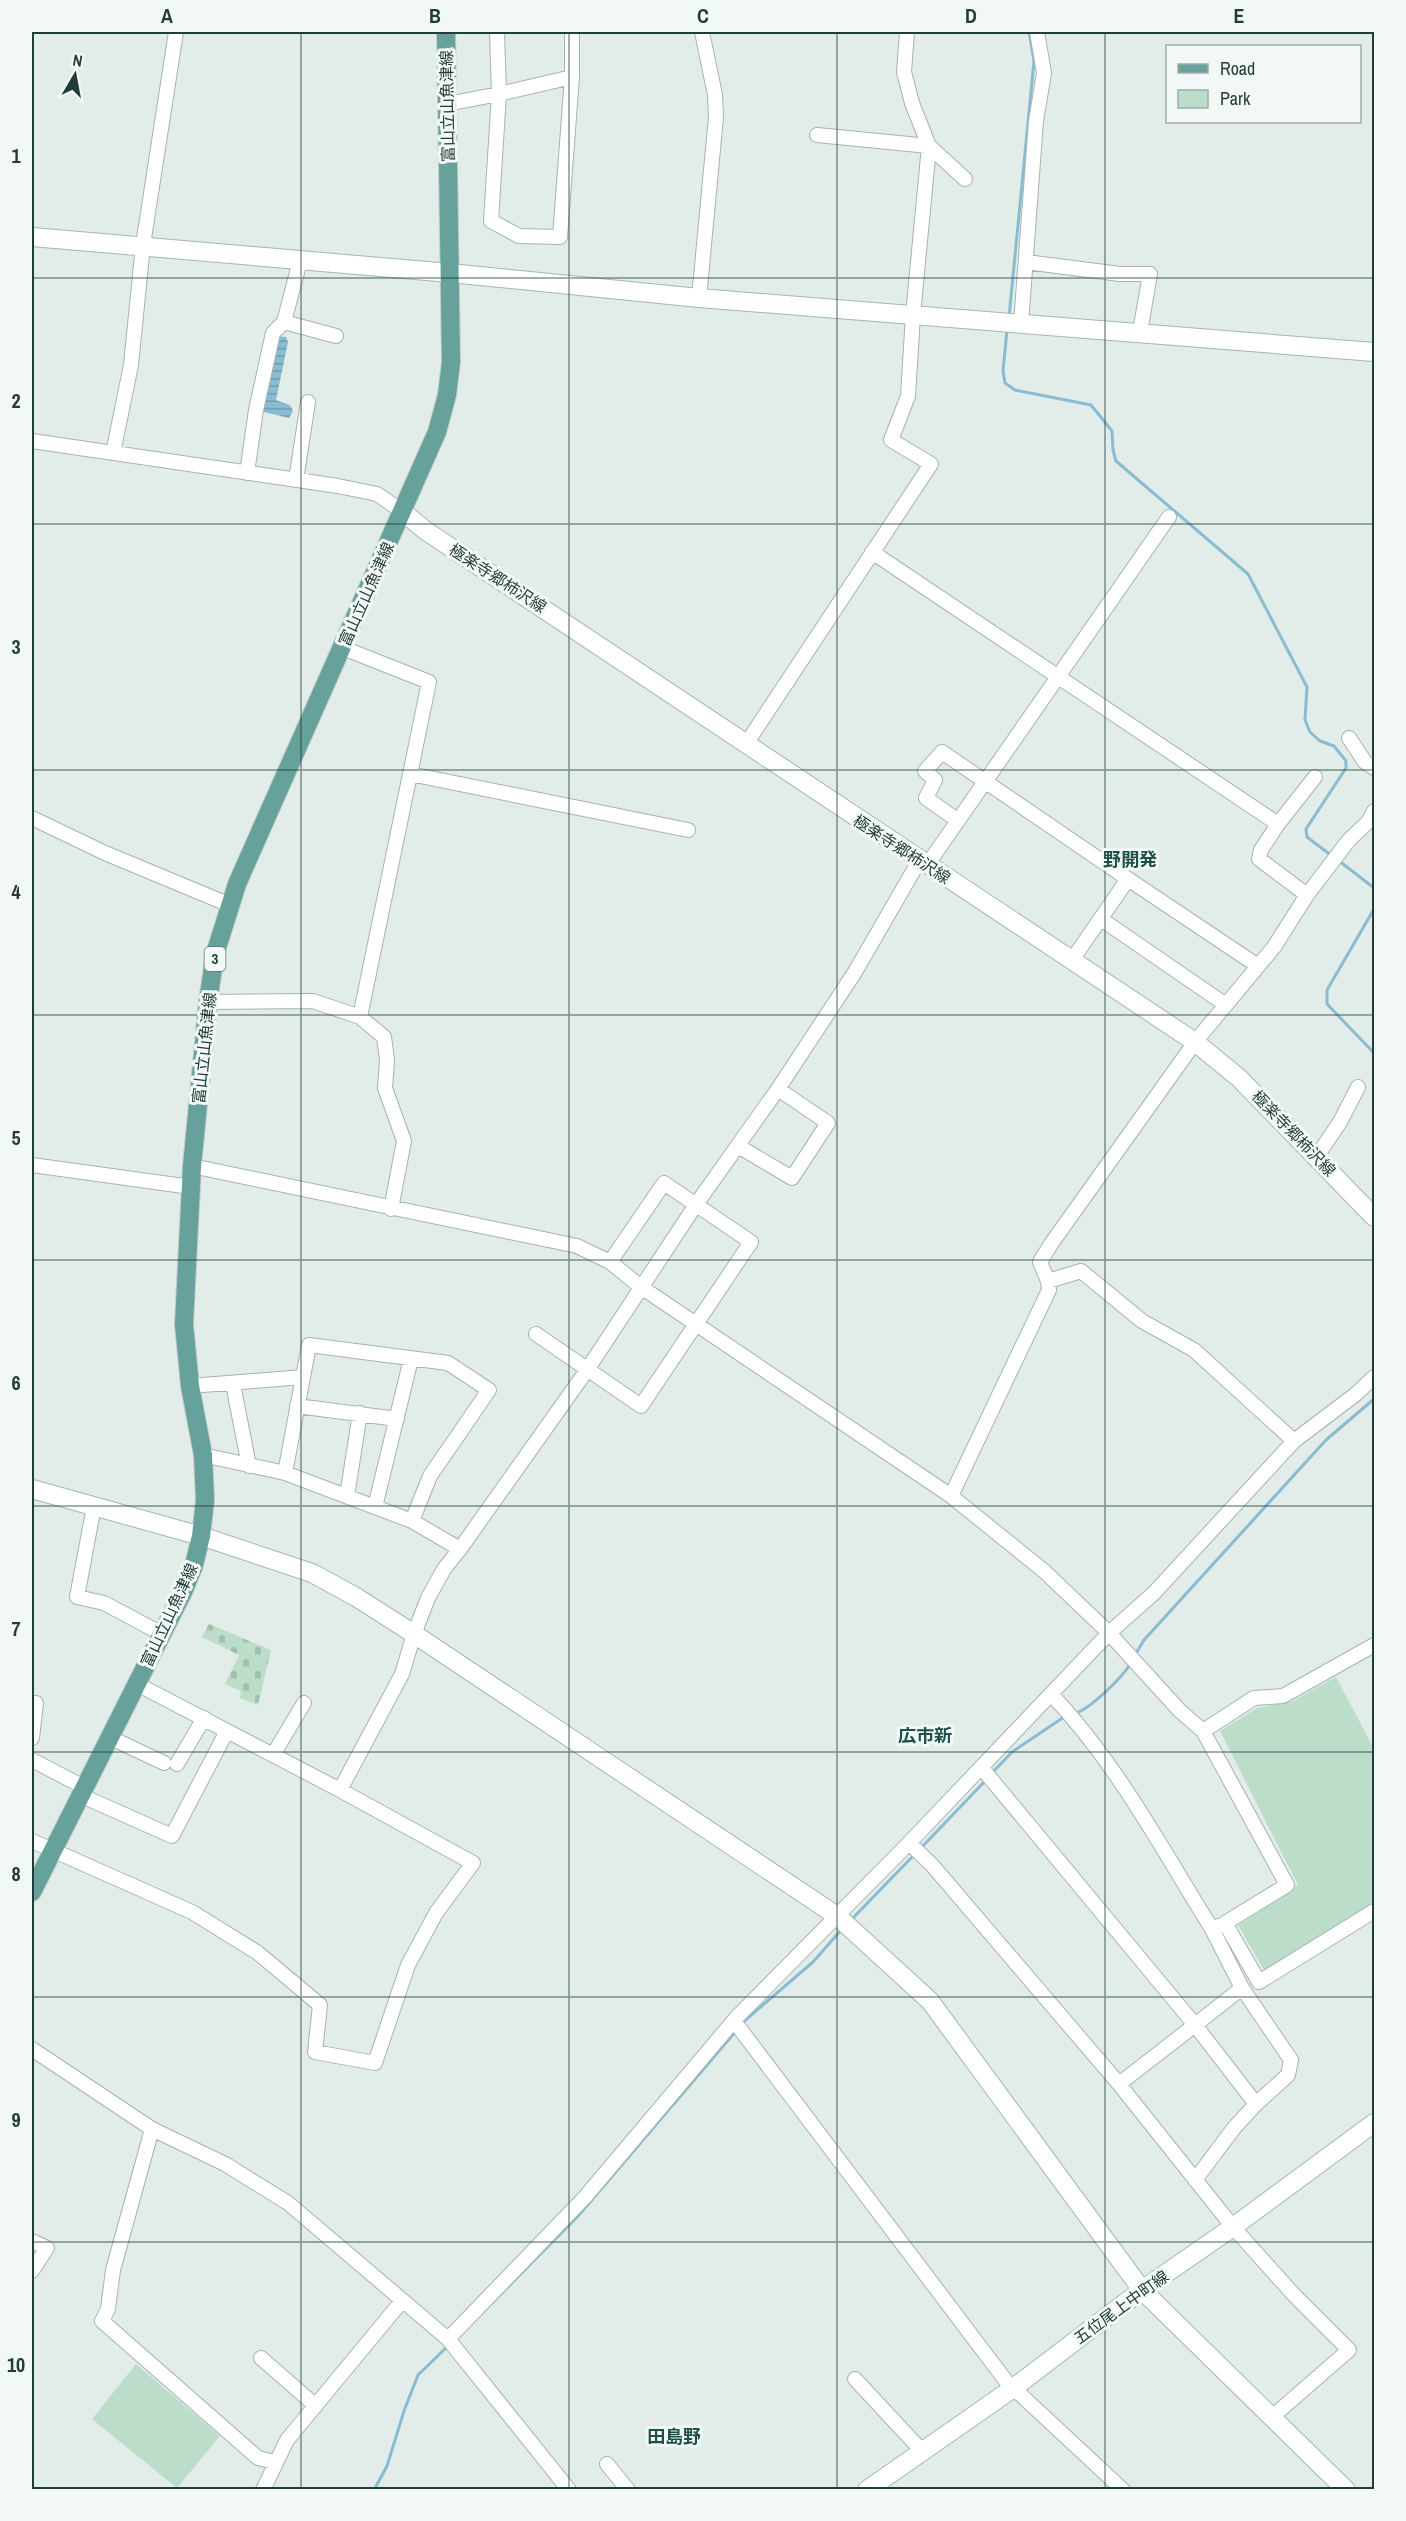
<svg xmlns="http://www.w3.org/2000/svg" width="1406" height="2521" font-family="'Archivo Narrow','Noto Sans JP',sans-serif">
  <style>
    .green { fill: #bbddc9 }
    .cemetery { fill: url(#cemetery-stones) }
    .water { fill: url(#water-rules) }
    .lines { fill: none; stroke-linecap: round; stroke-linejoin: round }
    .stream { stroke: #8abcd1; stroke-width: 3 }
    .street-casing { stroke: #a5b4b1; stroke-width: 16 }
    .secondary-casing { stroke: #a0b8b3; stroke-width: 20 }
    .primary-casing { stroke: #c1c9c8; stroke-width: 20 }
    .street { stroke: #fff; stroke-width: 14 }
    .secondary { stroke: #fff; stroke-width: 18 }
    .primary { stroke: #66a19b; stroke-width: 18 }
    .grid { fill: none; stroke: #223d39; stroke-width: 1.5; stroke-opacity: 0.55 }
    .labels { text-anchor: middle; stroke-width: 6; stroke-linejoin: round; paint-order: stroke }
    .shield { fill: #f2f8f6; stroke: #607572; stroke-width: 1.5 }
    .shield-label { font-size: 15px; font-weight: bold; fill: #223d39 }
    .street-label { font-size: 16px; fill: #223d39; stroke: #f2f8f6 }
    .neighbourhood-label { font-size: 18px; font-weight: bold; fill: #1e4f4a; stroke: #f2f8f6 }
    .neatline { fill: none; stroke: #223d39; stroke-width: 2 }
    .grid-label { font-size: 20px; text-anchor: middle; font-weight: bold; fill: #223d39 }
  </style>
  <defs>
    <pattern id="cemetery-stones" width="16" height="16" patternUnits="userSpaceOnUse" patternTransform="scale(1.5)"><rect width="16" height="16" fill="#bbddc9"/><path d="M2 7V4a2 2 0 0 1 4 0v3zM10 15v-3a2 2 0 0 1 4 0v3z" fill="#a0bfad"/></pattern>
    <pattern id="water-rules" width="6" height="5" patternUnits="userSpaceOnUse" patternTransform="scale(1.5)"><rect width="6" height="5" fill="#8abcd1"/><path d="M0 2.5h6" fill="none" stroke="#709aab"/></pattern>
  </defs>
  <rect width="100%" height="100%" fill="#e2ece9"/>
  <path class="green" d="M1336,1677L1374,1749V1904L1264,1970L1238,1925L1298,1885L1220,1731L1257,1708L1291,1702Z
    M136,2364L220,2436L177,2488L92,2419Z"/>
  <path class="cemetery" d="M209,1624L271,1650L258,1705L240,1698L241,1691L225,1684L239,1655L202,1637Z"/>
  <path class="water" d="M277,336L286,337L288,342L276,400L290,405L293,411L289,418L260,411Z"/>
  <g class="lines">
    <path class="stream" d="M1009,317L1034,61L1029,32
      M1007,330L1003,371L1005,383L1015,390L1091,405L1112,431L1113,450L1116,461L1248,574L1307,687L1305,720L1310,732L1320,741L1334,746L1346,761V768L1306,829L1307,837L1332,856
      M1338,860L1374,888
      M1374,909L1327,990V1004L1374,1053
      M1135,1655L1144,1640L1326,1440L1374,1399
      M1074,1714C1090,1709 1122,1678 1131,1663
      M992,1773L1012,1752L1064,1717
      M920,1849L986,1780
      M851,1920L915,1854
      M742,2023L813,1962L842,1929
      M484,2311L579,2215L736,2031
      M374,2490L387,2466L404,2411L418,2375L449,2345"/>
    <g class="street-casing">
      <path id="street" d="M572,32V77L499,94L491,221L519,236L560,237L572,77
        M447,104L499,94L497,32
        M817,135L929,146L912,103L904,72L907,32
        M1026,262L1120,274H1150L1140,332
        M699,298L716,117L715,95L702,32
        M284,322L336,336
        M1021,324L1036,121L1044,73L1037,32
        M32,441L338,486L377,494L403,512
        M113,453L131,365L143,245L176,32
        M247,473L256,410L273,333L284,322L300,261
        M296,480L308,402
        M872,552L1278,824L1261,850L1259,859L1307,895L1274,947L1195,1042L1051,1244L1040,1262L1048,1281
        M343,648L429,682L360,1017
        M1349,738L1365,762L1374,768
        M746,744L931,464L891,440L908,396L913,315L929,146L965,179
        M410,774L688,830
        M32,818L105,853L230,905
        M957,820L926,798L935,780L925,771L942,752L1128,879
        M1278,824L1315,777
        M1307,895L1349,840L1368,822L1374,811
        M1101,919L1226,1005
        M1072,960L1128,879L1258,966
        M208,1002L313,1001L360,1017L384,1037L387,1060L385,1088L404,1141L391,1209
        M738,1146L792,1178L828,1123L778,1089
        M1317,1156L1340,1122L1358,1087
        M32,1165L191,1187
        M192,1166L577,1246L610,1262L641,1287L951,1496L1044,1571L1109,1633L1179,1710L1203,1731L1287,1885L1225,1923L1259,1982L1374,1911
        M536,1334L641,1406L751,1242L664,1183L610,1262
        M233,1384L249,1466
        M190,1386L303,1377
        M297,1406L397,1419
        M203,1455L285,1473L412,1521L460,1549
        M285,1473L309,1345L448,1363L489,1390L430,1476L412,1521
        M347,1496L360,1413
        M951,1496L1049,1290L1048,1281L1081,1271L1142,1321L1194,1350L1294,1441
        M94,1506L77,1597L104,1603L162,1634
        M375,1507L411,1359
        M1051,1694C1116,1762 1162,1849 1212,1929
        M32,1703H36L32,1738
        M1203,1731L1254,1698L1283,1696L1374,1645
        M109,1737L164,1763
        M273,1755L304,1703
        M32,1760L84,1787
        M177,1764L204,1718
        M981,1767L1195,2025L1119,2084
        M340,1790L402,1674L414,1634L428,1598L444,1569L460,1549L587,1370L697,1203L778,1089L855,972L915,868L922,862L932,858L1169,517
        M80,1795L172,1836L227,1731
        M32,1841L192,1912L258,1953L320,2005L315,2052L375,2063L408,1965L436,1913L473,1863L340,1790L137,1684
        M909,1843L932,1865L1119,2084L1233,2227L1294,2295L1349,2350L1272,2417
        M1218,1926L1212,1929L1242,1988
        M1242,1988L1291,2060L1288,2075L1256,2104L1195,2025Z
        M734,2021L1012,2389L1021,2395L1123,2490
        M32,2049L152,2129L225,2164L288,2203L448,2339L569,2490
        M152,2129L113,2270L108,2309L102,2321L258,2458L275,2462
        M1195,2180L1234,2128L1256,2104
        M32,2241L47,2248L32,2271
        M448,2339L585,2197L736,2018L909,1843L1109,1633L1154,1593L1294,1441L1356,1394L1374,1377
        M261,2358L316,2406
        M855,2379L922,2451
        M607,2464L628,2490
        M263,2490L287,2440L402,2301"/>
    </g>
    <g class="secondary-casing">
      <path id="secondary" d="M32,237L450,273L699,298L1374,352
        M403,512L426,531L1195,1042L1239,1078L1374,1217
        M32,1489L201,1536L312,1573L356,1597L414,1634L837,1916L930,2001L1142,2290L1346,2490
        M867,2490L1012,2389L1142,2290L1233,2227L1374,2123"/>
    </g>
    <g class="primary-casing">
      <path id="primary" d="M32,1892L183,1592L194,1565L201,1536L205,1500L203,1455L190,1386L184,1324L192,1166L208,1002L215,954L237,884L437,432L447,395L451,362L446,32"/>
    </g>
    <use href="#street" class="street"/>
    <use href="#secondary" class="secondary"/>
    <use href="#primary" class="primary"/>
  </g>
  <path class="grid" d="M301,32V2490M569,32V2490M837,32V2490M1105,32V2490M32,278H1374M32,524H1374M32,770H1374M32,1015H1374M32,1260H1374M32,1506H1374M32,1752H1374M32,1997H1374M32,2242H1374"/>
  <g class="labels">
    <rect class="shield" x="204.5" y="947" width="21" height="24" rx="4.5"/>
    <g class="shield-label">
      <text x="215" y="964">3</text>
    </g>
    <g class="street-label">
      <text transform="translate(447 106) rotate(-91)" y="6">富山立山魚津線</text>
      <text transform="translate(498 578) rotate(33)" y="6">極楽寺郷柿沢線</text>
      <text transform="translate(366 594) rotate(-66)" y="6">富山立山魚津線</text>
      <text transform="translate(902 849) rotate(33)" y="6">極楽寺郷柿沢線</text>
      <text transform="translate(204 1048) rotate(-84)" y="6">富山立山魚津線</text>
      <text transform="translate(1294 1133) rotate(46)" y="6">極楽寺郷柿沢線</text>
      <text transform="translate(169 1615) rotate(-65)" y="6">富山立山魚津線</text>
      <text transform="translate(1121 2307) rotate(-36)" y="6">五位尾上中町線</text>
    </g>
    <g class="neighbourhood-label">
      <text x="1130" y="866">野開発</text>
      <text x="925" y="1742">広市新</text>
      <text x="674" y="2443">田島野</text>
    </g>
  </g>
  <rect width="1406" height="2521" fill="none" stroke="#f2f8f6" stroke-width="66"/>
  <rect x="1166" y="45" width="195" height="78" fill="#f2f8f6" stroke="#9fadaa" stroke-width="1.5"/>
  <rect x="1178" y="64" width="30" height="9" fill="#66a19b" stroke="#9fadaa" stroke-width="1.5"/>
  <text x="1220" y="75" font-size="18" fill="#223d39">Road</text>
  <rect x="1178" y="90" width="30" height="18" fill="#bbddc9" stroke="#9fadaa" stroke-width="1.5"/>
  <text x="1220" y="105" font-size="18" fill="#223d39">Park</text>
  <g transform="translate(75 75) rotate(10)" stroke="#f2f8f6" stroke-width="4.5" paint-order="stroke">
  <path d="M0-4.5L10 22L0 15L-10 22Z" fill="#223d39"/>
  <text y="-9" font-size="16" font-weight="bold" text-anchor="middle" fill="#223d39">N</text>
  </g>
  <rect x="33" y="33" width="1340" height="2455" class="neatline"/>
  <g class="grid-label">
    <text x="167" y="23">A</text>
    <text x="435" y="23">B</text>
    <text x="703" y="23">C</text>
    <text x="971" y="23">D</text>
    <text x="1239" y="23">E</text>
    <text x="16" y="163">1</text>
    <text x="16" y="408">2</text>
    <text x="16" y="654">3</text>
    <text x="16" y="899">4</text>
    <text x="16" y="1145">5</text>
    <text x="16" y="1390">6</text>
    <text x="16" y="1636">7</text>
    <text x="16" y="1881">8</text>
    <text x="16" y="2127">9</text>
    <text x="16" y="2372">10</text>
  </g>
</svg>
